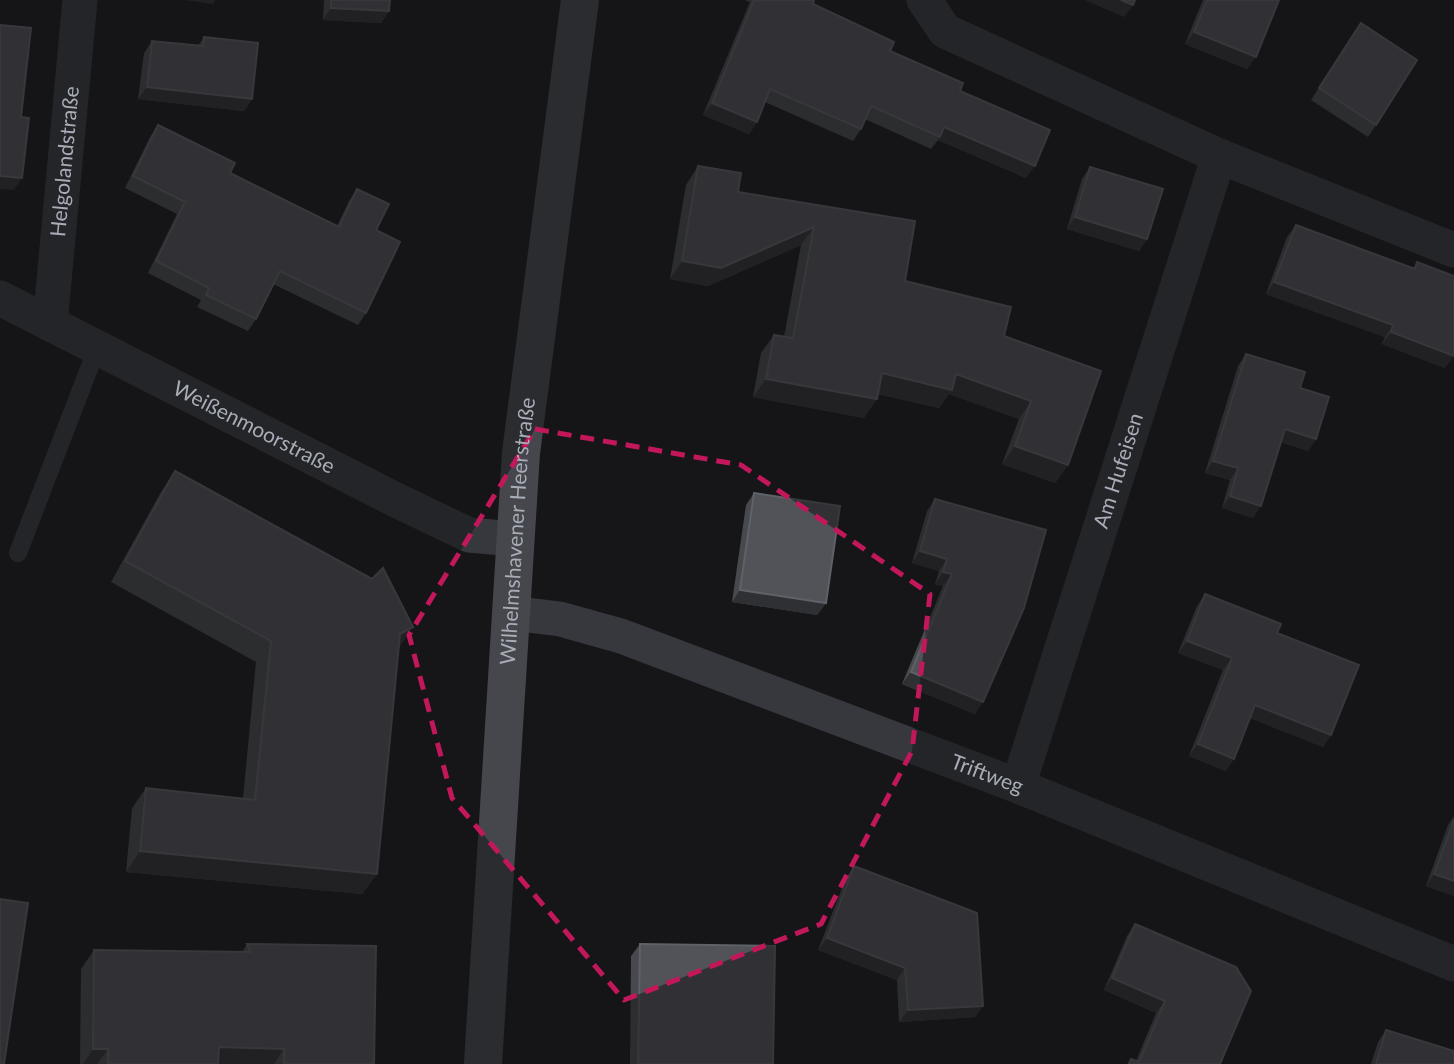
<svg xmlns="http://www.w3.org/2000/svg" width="1454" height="1064" font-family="Lato,sans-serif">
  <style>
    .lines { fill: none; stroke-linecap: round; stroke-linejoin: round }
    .lane { stroke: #37383d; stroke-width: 18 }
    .street { stroke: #37383d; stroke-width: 35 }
    .secondary { stroke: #45474d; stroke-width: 38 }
    .wall { fill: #47494d }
    .shaded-wall { fill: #2f3033 }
    .building { fill: #525359; stroke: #5f6168; stroke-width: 2 }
    .marked { fill: none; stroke: #c2185b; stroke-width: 5; stroke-dasharray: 14 9; stroke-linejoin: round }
    .labels { text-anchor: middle; stroke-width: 6; stroke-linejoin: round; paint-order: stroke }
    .street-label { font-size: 21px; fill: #a8adb8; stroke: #111113 }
  </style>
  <rect width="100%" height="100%" fill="#161618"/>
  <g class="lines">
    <path class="lane" d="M18,553L97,348"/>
    <g class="street">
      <path d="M924,0L945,31L1219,156L1454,250"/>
      <path id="s1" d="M0,298L398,501L469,535L514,539"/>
      <path id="s2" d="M50,324L80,0"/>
      <path id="s3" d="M511,613L560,619L621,636L1018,786L1454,964"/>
      <path id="s4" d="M1018,786L1219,156"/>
    </g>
    <path class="secondary" id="s5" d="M483,1064L521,453L580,0"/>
  </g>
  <path class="wall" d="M324,0H390L389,11L381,23L323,20Z
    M745,0H814L813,4L960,91L1026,178L938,140L931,149L865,119L861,129L853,141L765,102L757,122L749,134L703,115L750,2Z
    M1203,0H1279L1247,69L1185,44Z
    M1361,23L1376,125L1368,137L1311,100Z
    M204,37L252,99L244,111L138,99L144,53L152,41L198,46Z
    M158,125L230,173L337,226L349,201L357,189L376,230L366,313L358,325L273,284L256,319L248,331L197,307L201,300L148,273L177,214L125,188L150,137Z
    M698,166L738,192L915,221L905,281L1004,336L1068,465L1055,483L1002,464L1019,419L949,394L939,408L878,394L864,418L753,397L761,353L774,335L784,337L801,245L708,286L670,279L686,185Z
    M1090,167L1147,239L1139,251L1067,229L1082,179Z
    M1296,225L1413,268L1417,262L1445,368L1382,344L1385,337L1266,294L1287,237Z
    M1246,354L1316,439L1308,451L1280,442L1253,518L1222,508L1230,480L1205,473L1238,366Z
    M175,471L399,648L377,874L362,894L126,872L132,808L146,788L243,798L256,662L111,582L161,492Z
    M754,493L826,603L817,615L732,602L746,505Z
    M935,499L1046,530L975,714L902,684L943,586L935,584L939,571L912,563L927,511Z
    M1205,594L1277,633L1331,735L1323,747L1250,718L1226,771L1189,756L1223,670L1178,653L1197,606Z
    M1454,816V896L1426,886L1448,825Z
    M854,866L983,1006L975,1017L899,1022L897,980L818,950L846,878Z
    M1135,924L1220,1064H1127L1131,1059L1136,1061L1156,1013L1104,990L1127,936Z
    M247,944L374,1064H80L81,969L94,950L242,952Z
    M640,944L773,1064H630L631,956Z
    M1386,1030L1454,1064H1371L1378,1042Z"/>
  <path class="shaded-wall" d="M185,0H215L213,4Z
    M1085,0H1121L1133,5L1124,17Z
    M331,8L389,11L381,23L323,20Z
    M1194,32L1256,57L1247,69L1185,44Z
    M147,87L252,99L244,111L138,99Z
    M712,103L757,122L749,134L703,115Z
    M944,127L1035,166L1026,178L938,140Z
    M0,176L22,178L14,190L0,189Z
    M1075,217L1147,239L1139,251L1067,229Z
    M814,227L801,245L708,286L670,279L682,261Z
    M1274,282L1393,325L1385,337L1266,294Z
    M1391,332L1454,356L1445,368L1382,344Z
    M882,373L956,374L1031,401L1019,419L949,394L939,408L869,392Z
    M766,379L877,399L864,418L753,397Z
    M1285,429L1316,439L1308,451L1276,441Z
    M1015,446L1068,465L1055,483L1002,464Z
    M1213,461L1238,468L1230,480L1205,473Z
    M1230,496L1261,506L1253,518L1222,508Z
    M920,551L947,559L939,571L912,563Z
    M943,572L952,574L943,586L935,584Z
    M740,590L826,603L817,615L732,602Z
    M413,627L399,648L400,634Z
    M1187,641L1232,658L1223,670L1178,653Z
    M911,672L983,702L975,714L902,684Z
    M1255,705L1331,735L1323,747L1247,717Z
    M1198,744L1234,759L1226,771L1189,756Z
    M140,851L377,874L362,894L126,872Z
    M1434,874L1454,881V896L1426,886Z
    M827,938L905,968L897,980L818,950Z
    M1112,978L1165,1001L1156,1013L1104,990Z
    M983,1006L975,1017L899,1022L908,1010Z
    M219,1047L284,1049L274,1064H207Z
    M93,1049H108L97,1064H83Z"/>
  <path class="building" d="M331,0H390L389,11L331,8Z
    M754,0H814L813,4L894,42L890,51L963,83L960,91L1050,130L1035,166L944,127L940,137L871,106L861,129L770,89L757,122L712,103Z
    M1121,0H1135L1133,5Z
    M1207,0H1279L1256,57L1194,32Z
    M1361,23L1417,60L1376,125L1319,88Z
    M0,25L31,28L21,117L29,118L22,178L0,176Z
    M204,37L258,43L252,99L147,87L152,41L203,46Z
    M158,125L235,163L230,173L339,227L357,189L389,204L376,230L400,242L366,313L280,271L256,319L206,295L209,288L156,261L185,202L133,176Z
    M698,166L741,173L738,192L915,221L905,281L1011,307L1004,336L1101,371L1068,465L1015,446L1031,401L956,374L952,390L882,373L877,399L766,379L774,335L793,338L814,227L721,268L682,261Z
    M1090,167L1163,189L1147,239L1075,217Z
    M1296,225L1415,269L1417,262L1454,276V356L1391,332L1393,325L1274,282Z
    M1246,354L1305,372L1300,388L1329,397L1316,439L1285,429L1261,506L1230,496L1238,468L1213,461Z
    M175,471L372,579L383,568L413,627L400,634L377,874L140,851L146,788L255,800L271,641L125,561Z
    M754,493L840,506L826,603L740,590Z
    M935,499L1046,530L1024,608L983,702L911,672L952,574L943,572L947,559L920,551Z
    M1205,594L1281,624L1277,633L1359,665L1331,735L1255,705L1234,759L1198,744L1232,658L1187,641Z
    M1454,820V881L1434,874Z
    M854,866L977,913L983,1006L908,1010L905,968L827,938Z
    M0,899L28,903L4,1064H0Z
    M1135,924L1236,967L1251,991L1220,1064H1129L1131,1059L1139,1062L1165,1001L1112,978Z
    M247,944L376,946L374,1064H284V1049L219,1047L218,1064H108V1049H93L94,950L250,952Z
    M640,944L775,946L773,1064H638Z
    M1386,1030L1454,1051V1064H1376Z"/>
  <path d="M0 0H1454V1064H0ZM535,429L741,465L930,594L912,751L821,924L624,1000L452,798L409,635Z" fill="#161618" fill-opacity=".55" fill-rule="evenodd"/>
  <path class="marked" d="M535,429L741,465L930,594L912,751L821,924L624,1000L452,798L409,635Z"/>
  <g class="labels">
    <g class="street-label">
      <text dy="7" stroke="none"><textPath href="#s2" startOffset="163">Helgolandstraße</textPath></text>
      <text dy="7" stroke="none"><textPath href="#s1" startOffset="285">Weißenmoorstraße</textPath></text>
      <text dy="7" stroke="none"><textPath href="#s4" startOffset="331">Am Hufeisen</textPath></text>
      <text dy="7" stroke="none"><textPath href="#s5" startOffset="534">Wilhelmshavener Heerstraße</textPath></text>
      <text dy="7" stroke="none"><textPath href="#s3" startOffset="504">Triftweg</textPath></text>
    </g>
  </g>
</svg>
